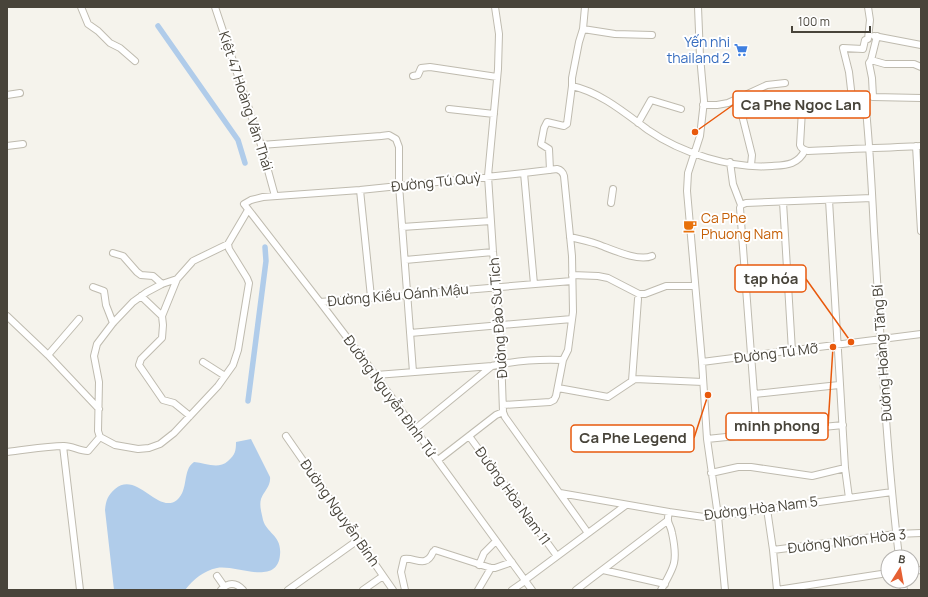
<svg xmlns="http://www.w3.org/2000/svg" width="928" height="597" font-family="Manrope,sans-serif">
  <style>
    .water { fill: #b0ccea }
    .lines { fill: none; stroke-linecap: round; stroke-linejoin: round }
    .canal { stroke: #b0ccea; stroke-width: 5.5 }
    .minor-casing { stroke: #bfbbaf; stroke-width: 8 }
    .minor { stroke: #fff; stroke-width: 6 }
    .labels { text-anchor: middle; stroke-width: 4; stroke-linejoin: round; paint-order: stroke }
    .shop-label { font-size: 14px; fill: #366cbe; stroke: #fff; text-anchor: end }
    .street-label { font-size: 14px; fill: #48443a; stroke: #fff }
    .food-label { font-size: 14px; fill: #c56008; stroke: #fff; text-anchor: start }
    .leader { fill: none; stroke: #e8590c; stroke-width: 1.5 }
    .callout-dot { fill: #e8590c; stroke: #fff; stroke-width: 1.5 }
    .callout { fill: #fff; stroke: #e8590c; stroke-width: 1.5 }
    .callout-label { font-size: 15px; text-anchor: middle; font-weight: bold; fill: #48443a }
  </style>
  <rect width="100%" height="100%" fill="#f5f3ec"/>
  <path class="water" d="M251,439L270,477C271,486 264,491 261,499C259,506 262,514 263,520C267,534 282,535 280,555C277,587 235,564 217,568C203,571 194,579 185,590H114L105,510C106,500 108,495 115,489C137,470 158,515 177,500C189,490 182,470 194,462C206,463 218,470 228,461C235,455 236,451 236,442Z"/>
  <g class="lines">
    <path class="canal" d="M158,26L238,140L245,163
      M248,401L266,261L265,247"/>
    <g class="minor-casing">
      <path id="minor" d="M81,7L88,24L98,31L110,43L120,48L135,61
        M215,7L261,145L275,196
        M495,7L499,34L498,69L488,176L493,252L500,325L503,412L505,417L588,533
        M698,7L700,56L704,101L700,136L688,173L687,191L702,362L707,439L718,516L725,590
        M583,29L615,34L652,35
        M874,36L921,45
        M877,36L871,60L885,64H914L921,67
        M871,60L869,63L872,78L873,97L921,98
        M413,76L418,75L421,68L430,67L497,77
        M572,86C600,92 625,113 648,130C681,153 731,169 772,166C786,165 798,165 805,150
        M7,95L20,93
        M738,99L752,155L751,165
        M703,105H717L728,103L767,85L785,83
        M853,107L849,72L843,48L863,49L865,40L868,39L870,20L868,7
        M449,109L494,114
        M638,123L651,100L681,109
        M261,145L381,136L389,135L396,139L399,147V185L413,372
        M7,146L23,144
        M916,146L921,231
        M730,162L733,184L741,205L740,208L757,434
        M550,170L549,149L541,144L544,128L547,122L564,126L567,124L572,86V78L579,42L583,29L585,7
        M524,173L534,284
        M360,190L371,297
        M829,200L845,468L849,498
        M783,202L792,351
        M611,203L613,189
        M741,205L746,203L872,198
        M402,227L491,221
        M570,237C579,239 588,241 597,244C611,249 638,262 652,256
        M113,253L123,256L137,272L141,275L153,276L162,284
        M405,260L493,252
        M572,275L598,276L608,278L639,294H645L666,286H695
        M93,287L104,291L106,305L113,323
        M141,296L162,316L163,325L162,338L141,359L139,365L163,400L174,403L190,416
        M320,302L572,281
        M7,316L48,355L99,409
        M162,316L177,279
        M410,333L572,319
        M48,355L79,319
        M203,362L225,376
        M702,362L921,334
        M376,375L492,366C514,361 539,359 563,360
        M632,381L638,299
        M558,388L608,397L635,379L703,382
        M754,394L839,385
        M503,405L550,402L554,400L556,396L563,360L568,350L573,312L572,256L564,176C563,172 561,170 557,169L524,173L360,190L263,197L251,200L244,204L320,302L371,369L532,590
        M415,429L492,366
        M286,436L393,590
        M469,436L557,556
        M100,437L115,445L138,449L149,448L160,444L174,433L218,386L233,365L238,350L249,283L247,278L229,249L228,244L248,210
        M707,439L843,425
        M63,446L80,590
        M7,452C26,450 45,446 64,446C73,446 79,451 88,451L100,437L98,431L99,382L94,356L97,344L113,323L133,302L147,292L162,284L177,279L193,261L228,244
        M438,460L496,415L503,412
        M711,473L738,467H751L812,476L845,468
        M560,493L669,512L704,517L718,516L892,492
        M767,509L773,550L777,590
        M435,550L491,568H495L512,562
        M773,550L896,534L921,533
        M899,557C886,449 881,340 874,231C872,191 870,150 866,110L864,107H804L802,110L800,145C801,149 804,150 808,151C845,149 883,148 921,146
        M479,565L484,553L496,541
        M603,570L665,584
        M912,571L921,570
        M217,576L224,586
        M525,580L626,505
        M902,581L904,590
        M221,590C228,582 236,582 243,590
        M288,590L358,540
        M363,590L383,576
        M405,590L401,572L404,559C415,557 426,569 433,552
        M478,590L491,568
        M512,590L525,581
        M576,590L667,521
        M661,590C675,566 678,561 672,533C670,522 666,525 669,512
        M777,590L888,573"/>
    </g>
    <use href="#minor" class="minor"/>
  </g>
  <defs>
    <g id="supermarket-bare" transform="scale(1.08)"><path d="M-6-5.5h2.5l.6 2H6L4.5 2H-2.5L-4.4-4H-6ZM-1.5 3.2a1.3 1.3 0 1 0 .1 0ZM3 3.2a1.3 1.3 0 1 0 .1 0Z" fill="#3f7fe0" stroke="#fff" stroke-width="2.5" paint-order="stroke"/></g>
    <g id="cafe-bare" transform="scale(1.08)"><path d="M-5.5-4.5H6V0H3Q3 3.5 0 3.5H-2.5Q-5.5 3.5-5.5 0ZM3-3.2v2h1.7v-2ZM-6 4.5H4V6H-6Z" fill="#e8710a" stroke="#fff" stroke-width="2.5" paint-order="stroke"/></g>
  </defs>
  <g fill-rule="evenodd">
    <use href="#supermarket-bare" x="741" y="50"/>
    <use href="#cafe-bare" x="690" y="226"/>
  </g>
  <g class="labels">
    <g class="shop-label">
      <text x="730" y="47">Yến nhi<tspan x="730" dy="16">thailand 2</tspan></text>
    </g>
    <g class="street-label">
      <text transform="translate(246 101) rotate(72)" y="5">Kiệt 47 Hoàng Văn Thái</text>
      <text transform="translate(436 182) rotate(-6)" y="5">Đường Tú Quỳ</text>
      <text transform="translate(398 295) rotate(-5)" y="5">Đường Kiều Oánh Mậu</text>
      <text transform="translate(498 318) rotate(-94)" y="5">Đường Đào Sư Tích</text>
      <text transform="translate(776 353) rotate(-7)" y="5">Đường Tú Mỡ</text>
      <text transform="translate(882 353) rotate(-94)" y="5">Đường Hoàng Tăng Bí</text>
      <text transform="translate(390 396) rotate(54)" y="5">Đường Nguyễn Đình Tứ</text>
      <text transform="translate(513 496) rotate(54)" y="5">Đường Hòa Nam 11</text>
      <text transform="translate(761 508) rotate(-7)" y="5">Đường Hòa Nam 5</text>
      <text transform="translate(340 513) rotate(55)" y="5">Đường Nguyễn Bính</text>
      <text transform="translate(847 541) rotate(-7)" y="5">Đường Nhơn Hòa 3</text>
    </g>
    <g class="food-label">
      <text x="701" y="223">Ca Phe<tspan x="701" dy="16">Phuong Nam</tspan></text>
    </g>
  </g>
  <path class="leader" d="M695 132L733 105M851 342L806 279M833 347L828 426M708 395L694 438"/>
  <g class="callout-dot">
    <circle cx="695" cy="132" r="4"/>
    <circle cx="851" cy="342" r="4"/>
    <circle cx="833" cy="347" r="4"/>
    <circle cx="708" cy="395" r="4"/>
  </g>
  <g class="callout">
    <rect x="733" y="91" width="137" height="27" rx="4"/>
    <rect x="735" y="265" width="71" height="27" rx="4"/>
    <rect x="726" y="413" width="102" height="27" rx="4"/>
    <rect x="571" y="425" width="123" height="27" rx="4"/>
  </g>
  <g class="callout-label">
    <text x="801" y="110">Ca Phe Ngoc Lan</text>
    <text x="771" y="284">tạp hóa</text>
    <text x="777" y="431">minh phong</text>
    <text x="633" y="443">Ca Phe Legend</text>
  </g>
  <rect width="928" height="597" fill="none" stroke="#48443a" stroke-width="16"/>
  <g transform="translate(900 569) rotate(11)"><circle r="19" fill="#ffffff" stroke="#b6b4b0"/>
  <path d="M0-3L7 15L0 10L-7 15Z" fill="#e56033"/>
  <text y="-6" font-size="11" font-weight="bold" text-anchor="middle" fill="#48443a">B</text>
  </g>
  <path d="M792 26v6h78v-6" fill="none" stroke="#48443a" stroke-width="2"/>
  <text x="798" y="26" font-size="12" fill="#48443a" stroke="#ffffff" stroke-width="3" paint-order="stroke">100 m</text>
</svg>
